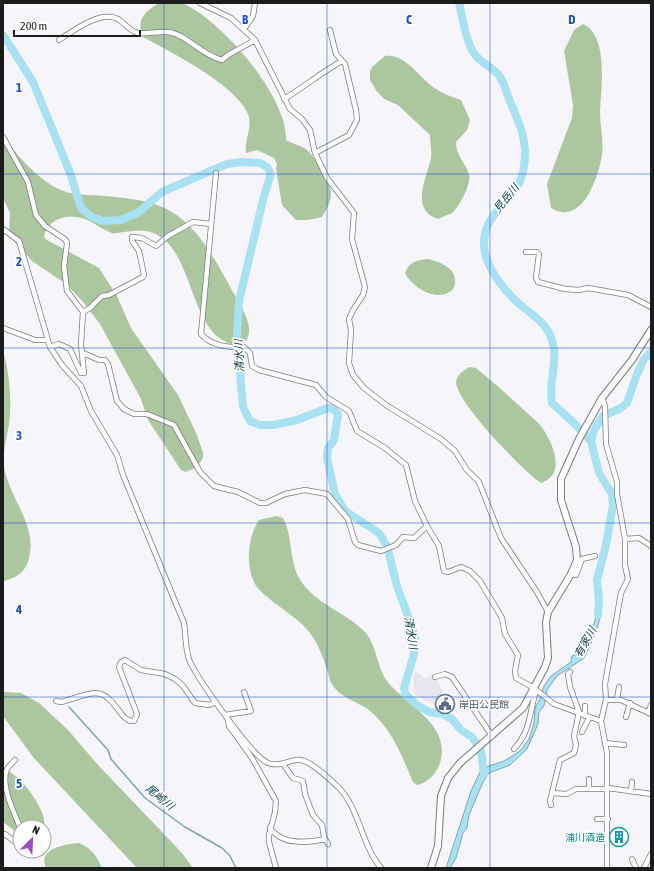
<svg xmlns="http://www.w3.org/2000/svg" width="654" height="871" font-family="'Asap Condensed','Noto Sans JP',sans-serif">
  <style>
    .built { fill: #e7e6ef }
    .forest { fill: #acc7a0 }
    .water { fill: #a8e1f1; stroke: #7ea6b1 }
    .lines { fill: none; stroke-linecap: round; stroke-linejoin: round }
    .stream { stroke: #7ea6b1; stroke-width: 1.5 }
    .river { stroke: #a8e1f1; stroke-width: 8 }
    .street-casing { stroke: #7c7b7e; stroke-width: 6 }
    .secondary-casing { stroke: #7c7b7e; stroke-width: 8 }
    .street { stroke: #fff; stroke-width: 4.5 }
    .secondary { stroke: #fff; stroke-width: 6 }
    .grid { fill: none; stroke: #1d4ed8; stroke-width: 1; stroke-opacity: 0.55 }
    .labels { text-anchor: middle; stroke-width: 3.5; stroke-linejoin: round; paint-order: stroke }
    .service-label { font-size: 10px; fill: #4e5e75; stroke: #fff; text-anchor: start }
    .culture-label { font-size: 10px; fill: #0d838f; stroke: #fff; text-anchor: end }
    .water-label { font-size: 11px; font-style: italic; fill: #093d4a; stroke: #fff }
    .grid-label { font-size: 13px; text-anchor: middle; font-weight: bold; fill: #1d4ed8; stroke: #fff; stroke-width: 3.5; stroke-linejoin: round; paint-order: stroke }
  </style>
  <rect width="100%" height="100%" fill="#f6f5f9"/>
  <path class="built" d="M415,671L425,678L435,675L443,692L437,706L415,695L413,680Z"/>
  <path class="forest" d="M159,3C166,3 177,1 184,4C221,20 288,97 286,140C292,144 300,145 306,149C315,157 331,182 331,194C331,203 326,210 322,217L308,220H296L282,205L276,168L277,164L274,158L257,150L246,153C244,140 253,127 248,114C236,85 171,52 143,37C136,20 144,12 159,3Z
    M583,24C609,36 601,88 600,112C600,127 604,140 602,155C598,178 582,227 551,208L547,184L572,118L573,105L564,51L574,30Z
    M385,56C405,53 419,77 433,87C442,93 451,97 461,100L470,120L467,130L456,142C456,156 465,162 469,174C472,183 459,207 452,213C448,215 442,217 438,219C409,210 427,177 431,158C432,151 430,142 430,135L398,105L384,99L376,90L370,80V71L373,66Z
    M3,137C17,155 39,181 61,190C77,197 98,194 115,197C133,199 154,201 170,211C202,229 219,268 237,299C244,312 256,330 244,343C238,344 231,345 226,342C192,327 192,259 162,238C151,229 138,230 124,232C120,232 116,234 112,233C100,229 90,218 76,217C62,215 47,221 44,237L47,240L99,268L117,296L131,328L178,395L197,435L203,453V458L197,467L186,472L181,470L148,420L141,399L100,324L83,302L66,284L32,261L13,240L9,233L10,213L3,198Z
    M428,259C440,262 457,268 455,283C455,286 453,290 451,291C436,303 411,286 405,273C409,262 417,260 428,259Z
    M3,352C9,368 11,397 10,415C9,432 2,449 4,466C8,496 35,522 30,553C28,569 20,577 4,581Z
    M470,367L476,368C493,382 509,396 525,411C530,416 537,421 541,426C553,443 567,474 541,483C524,472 456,402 456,382C457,375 463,370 470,367Z
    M276,516L283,518C294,538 288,565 303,584C319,605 344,612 363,630C377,643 376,666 387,681C405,705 452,724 440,763C436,774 429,782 417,785L413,782C402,756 392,729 369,710C358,702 339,697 332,684C329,680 329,674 327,670C322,654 317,640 305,627C293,614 262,597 255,584C245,566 248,536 259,520Z
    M3,692L21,693L39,703L68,730L98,765L182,853L193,868H137L33,757L3,716Z
    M3,769C7,771 11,772 14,775C26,783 48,814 44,827H20V835L3,822Z
    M79,843C91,848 97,856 102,868H46C37,848 66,844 79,843Z"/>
  <path class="water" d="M599,600L600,618L595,635L584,658L557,676L547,690L544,706L539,712L538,724L527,749L510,765L489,773L483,782L469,815L467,828L463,833L456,858L450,868H446L471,791L480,772L486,767L504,761L520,751L529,739L534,723L535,708L540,699L544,686L551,676L571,662L572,656C592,647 595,619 599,600Z"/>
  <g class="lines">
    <path class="stream" d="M69,707L108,750L111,759L145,798L185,827L222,848L230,856L236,868"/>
    <path class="river" d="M459,3C463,19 465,38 473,52C479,62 490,66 498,74C504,82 506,90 509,99C516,116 524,131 525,150C525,163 524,178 516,188C501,210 479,221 485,253C489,271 505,291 518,303C531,314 546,322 552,340C559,361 548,382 552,403L575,424L591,441
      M3,35L33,82L71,175L79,202L82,209L92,217L103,221L121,220L139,212L162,192L171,188L227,164L242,162L260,163L267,167L270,172V177L264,196L239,301L237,336L243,407L250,421L260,425H273L297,420L328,408L333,409L338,414L334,440L328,448L327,458L335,494L345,511L379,533L387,546L397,586L412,627L415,639L414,654L404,688L405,694L417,705L429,712L443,714L452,719L461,730L472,737L481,751L484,774
      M598,615L599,602L597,580L606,545L613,505L612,494L599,473L591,441L594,430L603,416L621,408L627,403L637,374L644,359L651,352"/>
    <g class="street-casing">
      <path id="street" d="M200,3L231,18L255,40L290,109L302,119L310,130L315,153L327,178L354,213L352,239L365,287L363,295L353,310L349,319L351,330L349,363L353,375L364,388L386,405L441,439L455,451L467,470L479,482L501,538L537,592L548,612
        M244,29L253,16L255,3
        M59,40C73,31 100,10 118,19C125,23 129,31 138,33C155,35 165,27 182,37C196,45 206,56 222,60L228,55L255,40
        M284,99C304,87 322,72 342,61
        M3,137L28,182L36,215L45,226L66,240L67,244L64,266L67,291L83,312L81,344L84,373H81L70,349L59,344L50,347
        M315,153L349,135L357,120L356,110L345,64L336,54L330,30
        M216,173L201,334C211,346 230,348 244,347L250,353L252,366L259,370L316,385L326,397L349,411L357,431L385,448L406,465L415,501L427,526L439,546L444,571L448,572L461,567L470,571L480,581L502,618L505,634L518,655L515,671L516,678L534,688L554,704L601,721
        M3,229L19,241L50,347L62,365L81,386L91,411L117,455L123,475L184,623C186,636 185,650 190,662C199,680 251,756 268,763C279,767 286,761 297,760C308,758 331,780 339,788C359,808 362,846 381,868
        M526,252H537L539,254L536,278L538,282L565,289L579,290L588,288L628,295L651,307
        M83,312L90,308L102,296L109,295L143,277L144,275L139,251L132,241V237L142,238L156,246L168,236L193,222L211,224
        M3,328L35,340H47
        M83,353L99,360H105L108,364L117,401L124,409L134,414H147L174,425L200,472L214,486L238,492L260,503H266L285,494L305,490L327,494L348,519L355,542L358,545L381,551L396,545L403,537L414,538L427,526
        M602,398L605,406L606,444L617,482V494L625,539V565L628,579L621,593L605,684L606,700L601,721L607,753V868
        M625,539L639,538L651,546
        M571,574L576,575L582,559L595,556
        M435,677L445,674L452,677L492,736
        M617,699L619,687
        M606,700H621L651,714
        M56,701L61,702C72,699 84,694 95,693C115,693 120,723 134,721L137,714L119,667L121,662L125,660L141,670L165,674L175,679L183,686L195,703L209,705L216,702
        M585,706V716
        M648,713L651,705
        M225,715L251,711L244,692
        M626,717L630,703
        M228,720L229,726L252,758L276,801L275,812L269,835V842L276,868
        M582,732L589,718
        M605,743L624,745
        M514,749C531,731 529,713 536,691
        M15,760C12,763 9,766 7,769C0,784 14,813 20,827
        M283,764L293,778L303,781L305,794L313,815L322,825L324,837L328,844
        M589,779V789
        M608,788L651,794
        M631,791L632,782
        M552,793L567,794L576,789H608
        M551,805L550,801L560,760L574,753L576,745L574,736L579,712L570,687L568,674L570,672
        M597,819H608
        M270,828C282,845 307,843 325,839
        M3,835L5,834L20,846
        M632,859L636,868
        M644,868L651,854"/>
    </g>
    <g class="secondary-casing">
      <path id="secondary" d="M431,868L438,846L441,796L448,778L460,763L523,708L545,667L548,658L546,622L548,612L571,574L577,560L576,547L561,500V479L579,439L602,398L632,360L651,330"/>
    </g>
    <use href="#street" class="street"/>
    <use href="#secondary" class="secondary"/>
  </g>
  <path class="grid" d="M164,3V868M327,3V868M490,3V868M3,174H651M3,348H651M3,523H651M3,697H651"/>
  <defs>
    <g id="civic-ring" transform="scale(1)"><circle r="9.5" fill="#fff" stroke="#5c6f8a" stroke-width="1.5"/><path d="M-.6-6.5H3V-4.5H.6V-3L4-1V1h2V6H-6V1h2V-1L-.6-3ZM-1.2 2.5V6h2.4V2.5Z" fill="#5c6f8a"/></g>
    <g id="building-ring" transform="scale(1)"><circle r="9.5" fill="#fff" stroke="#0f9aa8" stroke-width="1.5"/><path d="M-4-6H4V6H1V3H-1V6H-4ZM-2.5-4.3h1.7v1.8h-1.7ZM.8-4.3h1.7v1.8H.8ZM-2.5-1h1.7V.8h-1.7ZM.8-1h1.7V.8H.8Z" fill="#0f9aa8"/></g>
  </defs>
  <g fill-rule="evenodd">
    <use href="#civic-ring" x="445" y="704"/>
    <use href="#building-ring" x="619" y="837"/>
  </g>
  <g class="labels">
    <g class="service-label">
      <text x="459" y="708">岸田公民館</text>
    </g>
    <g class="culture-label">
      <text x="605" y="841">浦川酒造</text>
    </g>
    <g class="water-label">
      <text transform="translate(506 198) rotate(-51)" y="4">見岳川</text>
      <text transform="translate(239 356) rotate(-93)" y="4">清水川</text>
      <text transform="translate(411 633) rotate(81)" y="4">清水川</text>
      <text transform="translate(585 642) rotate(-61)" y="4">有家川</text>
      <text transform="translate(160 797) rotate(40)" y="4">尾崎川</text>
    </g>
  </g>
  <g class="grid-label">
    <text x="245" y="24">B</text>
    <text x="409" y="24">C</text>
    <text x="572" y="24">D</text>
    <text x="19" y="92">1</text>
    <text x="19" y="266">2</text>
    <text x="19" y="440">3</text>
    <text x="19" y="614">4</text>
    <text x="19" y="788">5</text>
  </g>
  <rect width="654" height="871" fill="none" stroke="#1c1c1d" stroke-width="8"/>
  <g transform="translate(32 839) rotate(24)"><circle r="19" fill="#ffffff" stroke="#a4a4a5"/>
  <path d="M0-3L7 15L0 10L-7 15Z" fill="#994fc2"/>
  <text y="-6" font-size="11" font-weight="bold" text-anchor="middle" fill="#1c1c1d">N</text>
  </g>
  <path d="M14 30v6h126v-6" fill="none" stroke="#1c1c1d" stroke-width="2"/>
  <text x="20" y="30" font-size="12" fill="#1c1c1d" stroke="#ffffff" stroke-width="3" paint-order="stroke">200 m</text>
</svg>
